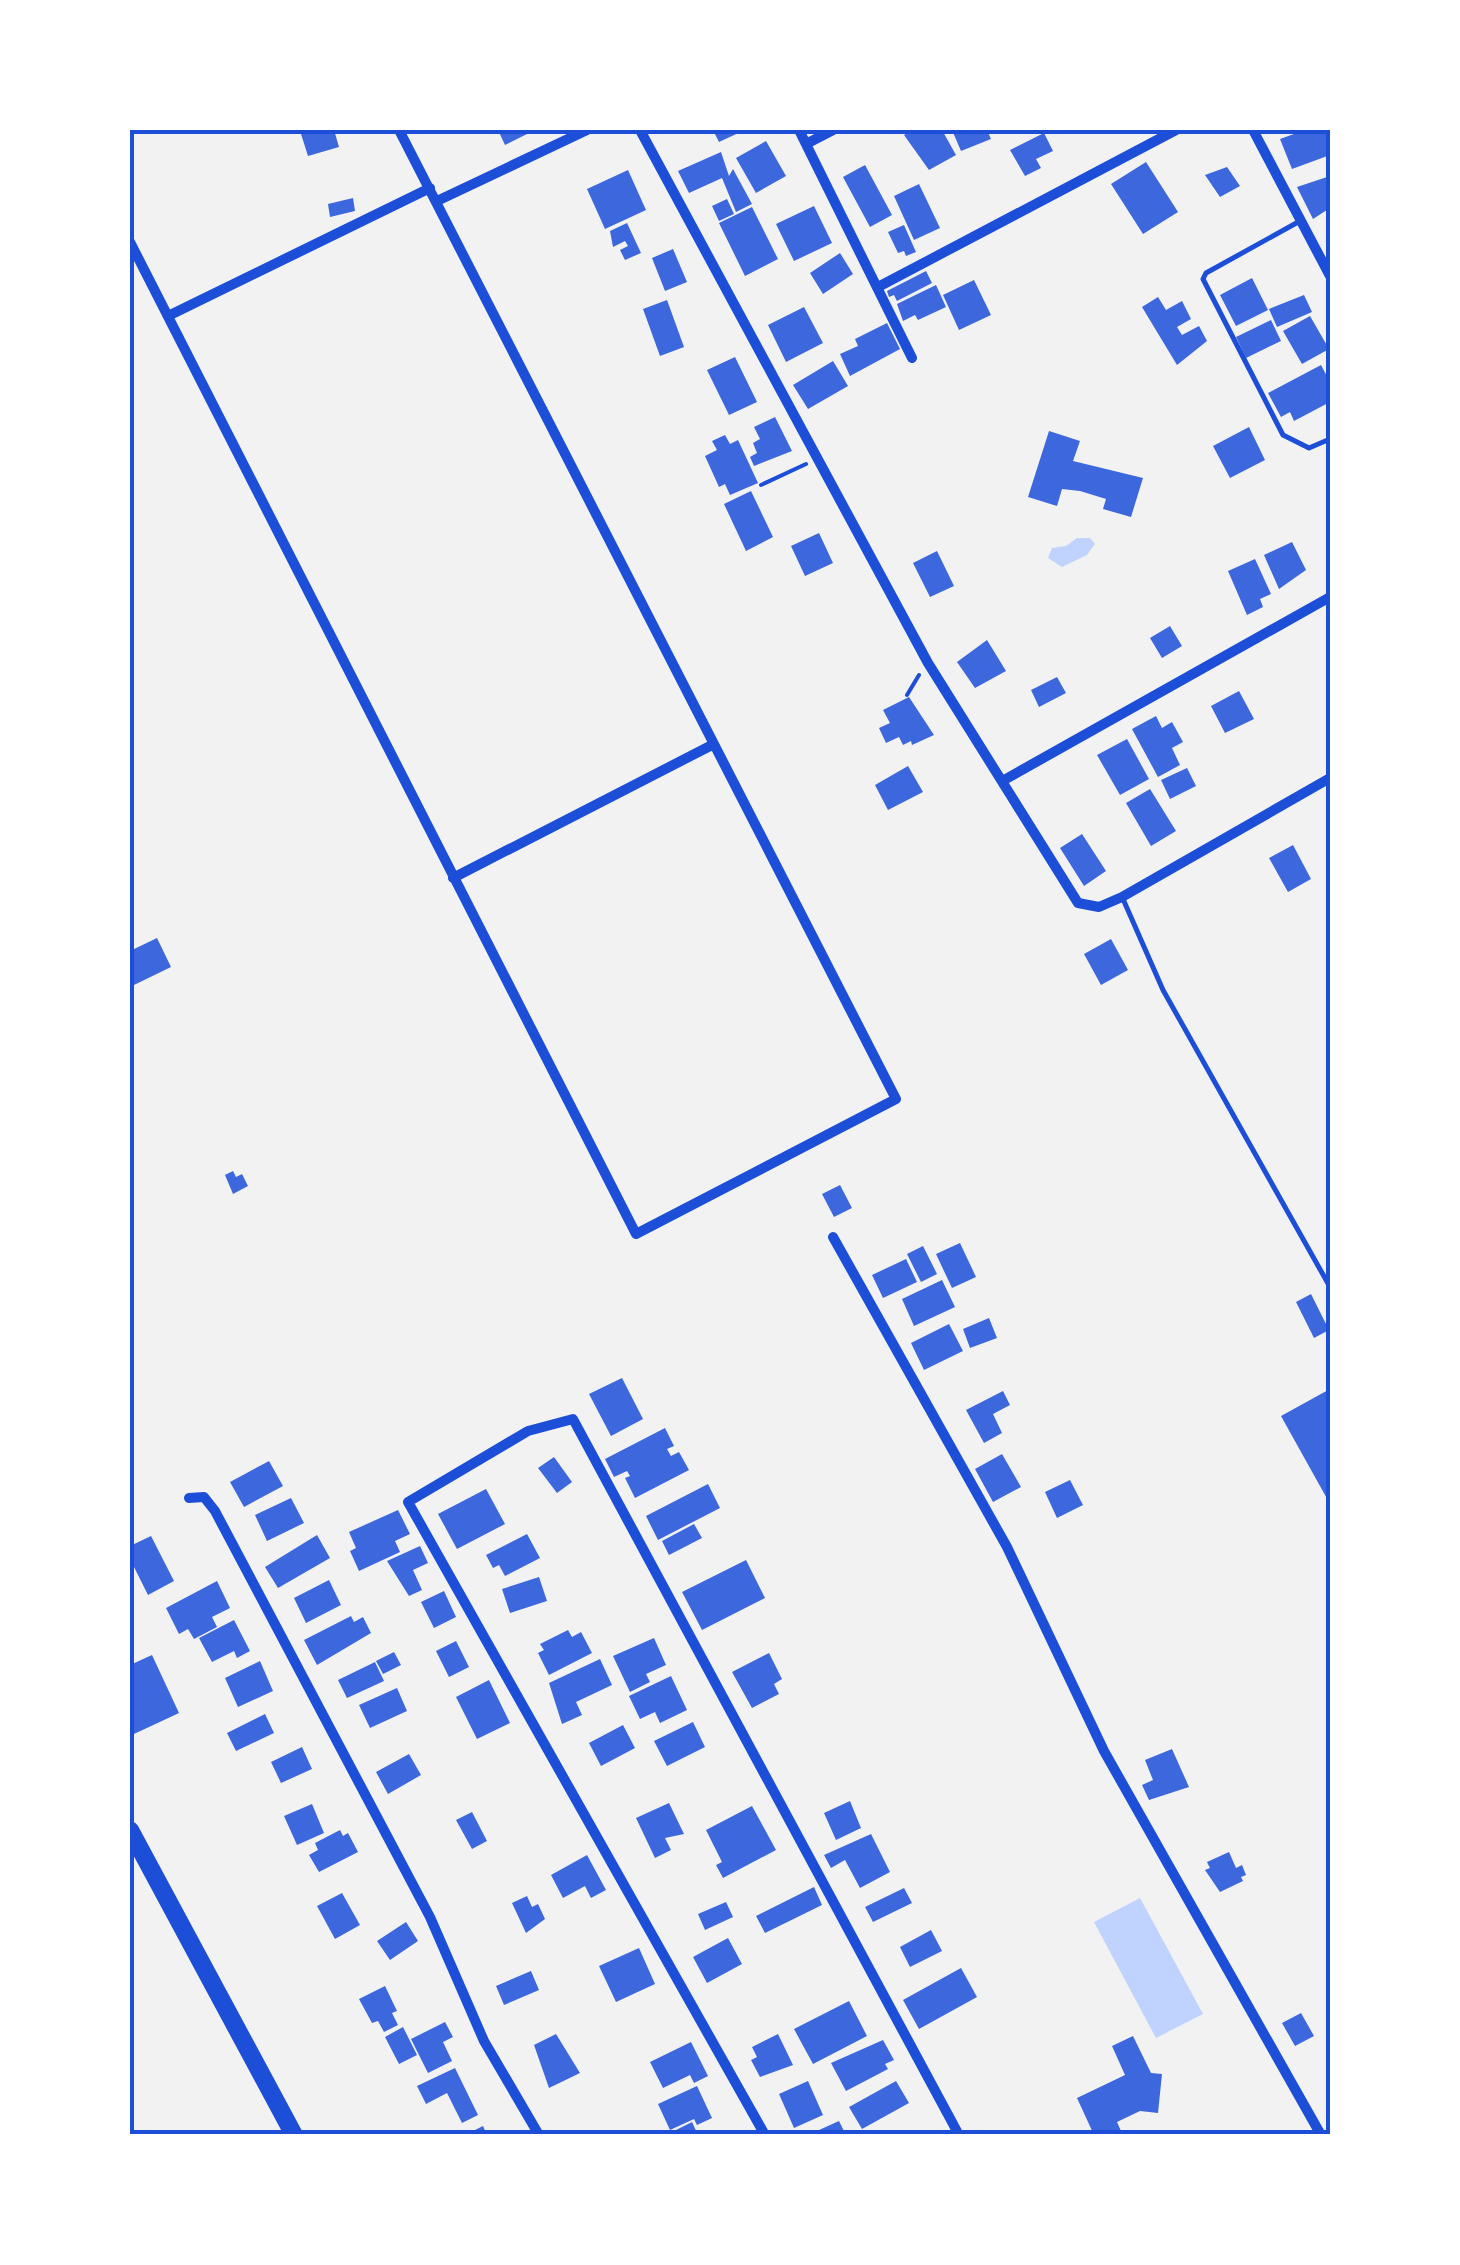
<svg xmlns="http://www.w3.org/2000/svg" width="1460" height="2265" font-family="Manrope,sans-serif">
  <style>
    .water { fill: #bfd3fe }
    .building { fill: #3d67dc }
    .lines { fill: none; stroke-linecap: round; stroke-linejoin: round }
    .path { stroke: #1d4ed8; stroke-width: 4 }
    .service { stroke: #1d4ed8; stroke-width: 5 }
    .minor { stroke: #1d4ed8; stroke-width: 10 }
    .primary { stroke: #1d4ed8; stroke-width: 18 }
    .neatline { fill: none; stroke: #1d4ed8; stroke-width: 4 }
  </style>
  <rect width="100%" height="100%" fill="#f2f2f2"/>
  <path class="water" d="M1077,538H1090L1095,544L1087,555L1062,567L1048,558L1052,548L1066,546Z
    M1140,1898L1203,2014L1156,2038L1094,1922Z"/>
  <path class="building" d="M314,130H334L339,147L308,156L301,134Z
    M498,130H535L505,145Z
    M713,130H745L719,142Z
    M912,130H942L956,155L929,170L904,135Z
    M952,130H987L991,139L961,151Z
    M1305,130H1326L1330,155L1292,169L1280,139Z
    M1044,133L1053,151L1036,159L1041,168L1025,176L1010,150Z
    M766,141L786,176L756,193L736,158Z
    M721,152L729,176L733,169L752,204L736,212L722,178L689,193L678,171Z
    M1146,162L1178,212L1143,234L1111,184Z
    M865,165L892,215L870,227L843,177Z
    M1227,167L1240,186L1220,197L1205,175Z
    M628,170L646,210L605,229L587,189Z
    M1330,176V208L1313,219L1297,187Z
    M919,184L940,228L914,240L894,196Z
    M353,198L355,211L330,217L328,204Z
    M727,199L734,214L719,221L712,206Z
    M814,206L832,243L794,261L776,224Z
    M752,207L778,259L745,276L719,223Z
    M627,223L641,253L625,260L620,250L628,246L625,241L613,247L610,231Z
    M904,225L916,252L906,256L904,251L898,253L888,232Z
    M673,249L687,282L665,291L652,258Z
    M840,253L853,274L823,294L810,273Z
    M926,271L932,283L897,301L894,295L889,297L887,291Z
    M1252,278L1268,310L1236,326L1220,295Z
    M974,280L991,315L959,330L943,295Z
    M936,285L946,307L918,320L915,315L903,321L897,304Z
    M1304,295L1312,312L1277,327L1269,309Z
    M1158,297L1166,310L1182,301L1191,319L1177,327L1182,335L1199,326L1207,341L1177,365L1142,307Z
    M667,300L684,347L660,356L643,309Z
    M804,307L823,343L786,362L768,325Z
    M1310,316L1329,349L1302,364L1283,331Z
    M1271,320L1281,341L1246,358L1236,337Z
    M887,323L900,349L850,376L840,354L858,346L855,339Z
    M735,357L757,402L729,415L707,370Z
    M833,361L848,386L808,409L793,385Z
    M1321,365L1330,382V402L1294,421L1290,412L1281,417L1268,393Z
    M775,417L792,451L754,466L750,457L757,453L753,443L760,439L754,427Z
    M1249,427L1265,460L1230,478L1213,446Z
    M1049,431L1080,441L1073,461L1143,478L1131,517L1103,509L1106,499L1080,491L1062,489L1057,506L1028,497Z
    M725,435L730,444L738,440L758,483L730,495L725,484L719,487L705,456L717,450L712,441Z
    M751,491L773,537L746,551L724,504Z
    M819,533L833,563L805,576L791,546Z
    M1292,542L1306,570L1279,589L1264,555Z
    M937,551L954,586L930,597L913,563Z
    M1255,559L1271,594L1260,599L1263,607L1247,615L1228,571Z
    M1170,626L1182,646L1162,658L1150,638Z
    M987,640L1006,671L975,688L957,662Z
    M1057,677L1066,693L1039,707L1031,690Z
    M1239,691L1254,719L1225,733L1211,706Z
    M909,697L934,735L912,745L911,741L903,745L899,737L886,743L879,728L890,723L883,710Z
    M1156,716L1162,728L1172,722L1183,742L1172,748L1180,765L1158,777L1132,729Z
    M1127,739L1149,779L1120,795L1097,755Z
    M908,766L923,792L888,810L875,785Z
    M1187,768L1196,786L1170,799L1161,780Z
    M1150,789L1176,831L1151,846L1126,803Z
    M1082,834L1106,871L1084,886L1060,848Z
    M1293,845L1311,879L1288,892L1269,858Z
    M157,938L171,967L134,985L130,951Z
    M1111,939L1128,970L1101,985L1084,954Z
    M233,1171L236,1177L242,1174L248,1186L233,1194L225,1175Z
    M840,1185L852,1208L834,1217L822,1194Z
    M960,1243L976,1277L952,1288L936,1254Z
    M923,1246L937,1274L921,1282L907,1254Z
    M906,1259L917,1282L883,1298L872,1275Z
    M942,1280L955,1307L914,1326L902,1299Z
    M1311,1294L1329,1330L1314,1338L1296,1302Z
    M989,1318L997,1338L970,1348L963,1329Z
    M949,1324L963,1351L924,1370L911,1343Z
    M622,1378L643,1419L611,1436L589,1394Z
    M1330,1389V1504L1281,1416Z
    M1003,1391L1010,1405L993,1414L1002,1433L984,1443L966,1410Z
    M665,1428L674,1446L667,1449L671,1456L679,1452L689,1470L635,1498L625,1478L630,1476L627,1471L614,1477L605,1459Z
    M1002,1454L1021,1487L993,1502L975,1469Z
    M554,1457L572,1482L557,1493L538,1468Z
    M269,1461L283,1486L244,1507L230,1482Z
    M1070,1480L1083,1505L1057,1518L1045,1492Z
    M708,1484L720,1508L658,1540L646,1516Z
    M486,1489L505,1524L457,1549L438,1514Z
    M291,1498L304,1523L267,1541L255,1515Z
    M398,1510L410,1534L395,1541L400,1552L359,1571L350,1551L356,1548L349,1532Z
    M694,1524L702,1538L669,1555L662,1541Z
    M527,1534L540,1558L505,1576L499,1565L493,1568L486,1555Z
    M317,1535L330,1558L278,1588L265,1567Z
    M151,1536L174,1581L148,1595L130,1559V1546Z
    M420,1546L428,1563L413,1570L422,1590L409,1596L387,1561Z
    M746,1560L765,1598L702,1630L682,1592Z
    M539,1577L547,1601L510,1613L502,1589Z
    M329,1580L341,1605L306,1623L294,1598Z
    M217,1581L230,1608L212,1617L217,1627L194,1639L188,1629L179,1634L166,1608Z
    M444,1591L456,1617L434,1628L421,1602Z
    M351,1616L354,1622L363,1617L371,1633L317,1665L304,1640Z
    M234,1620L250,1651L237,1658L234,1651L212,1662L199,1638Z
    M568,1630L572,1637L581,1632L592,1653L549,1675L538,1653L544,1650L540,1644Z
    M654,1638L666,1665L646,1674L650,1682L630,1692L613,1656Z
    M456,1641L469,1667L449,1677L436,1651Z
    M394,1652L401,1665L383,1674L376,1661Z
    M769,1653L782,1679L774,1684L779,1694L752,1708L732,1672Z
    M152,1655L179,1713L134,1734L130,1665Z
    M600,1659L612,1685L576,1702L582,1715L562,1724L549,1683Z
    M260,1661L273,1691L238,1707L225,1678Z
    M375,1662L384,1681L347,1698L338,1680Z
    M671,1676L687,1710L660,1723L655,1712L640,1719L629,1696Z
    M489,1680L510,1723L477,1739L456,1697Z
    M397,1688L407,1711L370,1728L359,1705Z
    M265,1714L274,1733L236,1751L227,1733Z
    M693,1722L705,1747L667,1766L654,1741Z
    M623,1725L635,1748L601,1766L589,1743Z
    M302,1747L312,1769L281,1783L271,1762Z
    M1172,1749L1189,1787L1149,1800L1142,1785L1153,1780L1145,1760Z
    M409,1754L421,1775L388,1794L376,1772Z
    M850,1801L861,1828L836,1840L824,1813Z
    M669,1803L684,1834L665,1838L671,1850L655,1858L636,1818Z
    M312,1804L324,1833L297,1845L284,1816Z
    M752,1806L776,1850L723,1878L716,1865L722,1862L706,1830Z
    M472,1812L487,1841L472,1849L456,1820Z
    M340,1830L343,1836L348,1833L358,1852L319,1872L309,1855L318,1850L315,1843Z
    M871,1834L890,1872L860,1888L845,1860L831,1868L824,1855Z
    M1229,1852L1236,1868L1242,1865L1246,1875L1241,1877L1243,1881L1220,1892L1205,1870L1210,1868L1207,1862Z
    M587,1855L606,1890L591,1898L585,1886L563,1898L551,1875Z
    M814,1887L822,1905L765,1933L756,1916Z
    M904,1888L912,1903L873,1922L865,1907Z
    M342,1893L360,1925L335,1939L317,1906Z
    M527,1896L532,1907L538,1904L545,1919L526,1933L512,1903Z
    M726,1902L733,1917L705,1930L698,1914Z
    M406,1922L418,1941L390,1960L377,1941Z
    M931,1930L942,1951L910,1967L900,1947Z
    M728,1938L742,1964L707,1983L693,1957Z
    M639,1948L655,1984L616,2002L599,1966Z
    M961,1968L977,1997L919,2029L903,2000Z
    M531,1971L539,1990L504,2005L496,1986Z
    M385,1986L397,2011L392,2013L398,2025L384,2032L378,2021L372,2023L359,1999Z
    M849,2001L867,2036L813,2064L794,2029Z
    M1301,2013L1314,2036L1295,2046L1282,2023Z
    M445,2022L453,2037L443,2042L452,2061L428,2073L411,2039Z
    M403,2027L417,2055L399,2064L385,2037Z
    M556,2034L580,2073L549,2088L534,2045Z
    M778,2034L793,2065L760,2077L751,2060L757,2057L752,2047Z
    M1133,2036L1151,2073L1162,2074L1158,2113L1140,2111L1117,2122L1121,2131L1094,2135L1077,2098L1125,2075L1112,2046Z
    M883,2040L894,2060L885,2064L888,2069L846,2091L831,2063Z
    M691,2042L708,2076L694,2083L690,2075L663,2088L650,2062Z
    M455,2068L478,2115L462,2123L447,2093L426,2104L417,2086Z
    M808,2081L823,2115L794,2128L779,2094Z
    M896,2081L909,2103L862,2129L849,2107Z
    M697,2086L712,2118L697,2125L694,2119L670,2130L658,2104Z
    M839,2121L846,2135H808Z
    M692,2122L698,2135H679L676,2130Z
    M483,2126L487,2135H465Z"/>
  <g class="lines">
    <path class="path" d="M761,485L806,464
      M907,695L919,675"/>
    <path class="service" d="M1300,221L1206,273L1203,279L1283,435L1309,448L1330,439
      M1123,899L1163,990L1330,1287"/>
    <path class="minor" d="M640,130L928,663L1078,903L1099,907L1122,897L1330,778
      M799,130L912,358
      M1253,130L1330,276
      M806,144L833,130
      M437,201L587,130
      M130,242L636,1234L896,1099L399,130
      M878,287L1176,130
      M168,316L430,188
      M1004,780L1330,597
      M453,878L714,744
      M833,1237L1007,1547L1104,1751L1321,2135
      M189,1498L204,1497L215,1511L430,1917L484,2041L539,2135
      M765,2135L408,1502L528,1431L573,1419L959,2135"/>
    <path class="primary" d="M130,1830L294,2135"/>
  </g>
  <rect width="1460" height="2265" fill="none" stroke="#ffffff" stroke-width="265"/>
  <rect x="132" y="132" width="1196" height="2000" class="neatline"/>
</svg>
